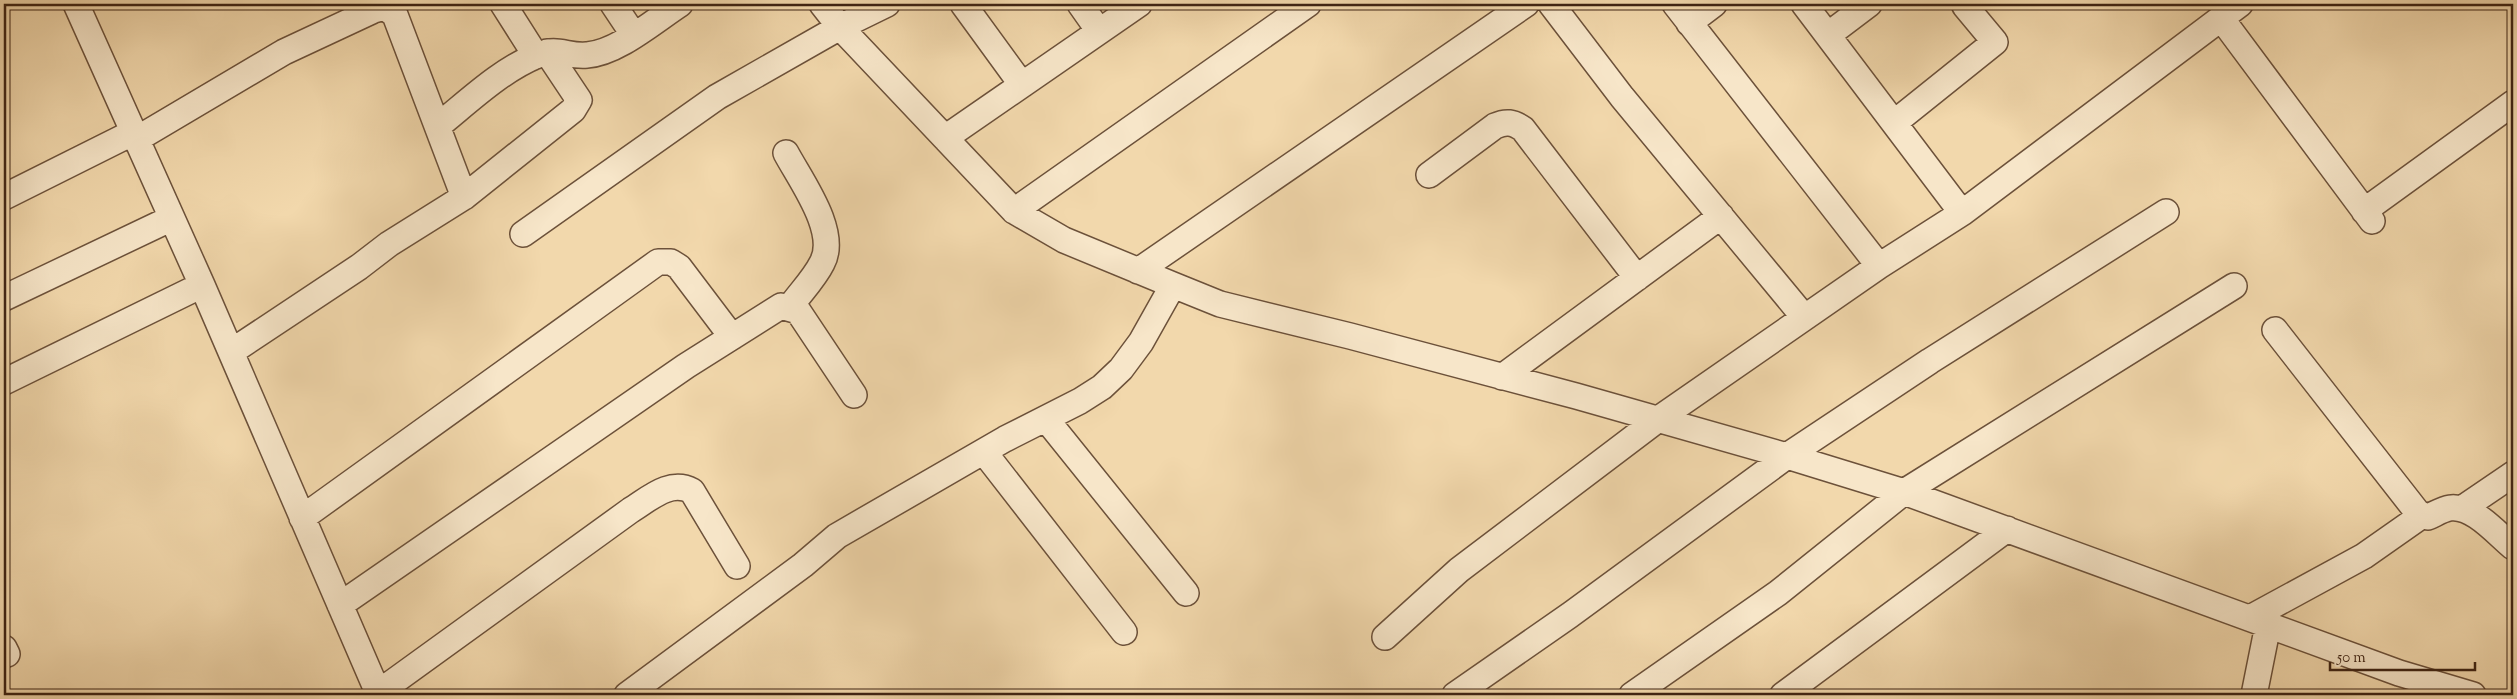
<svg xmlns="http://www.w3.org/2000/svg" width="2517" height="699" font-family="'Sorts Mill Goudy',serif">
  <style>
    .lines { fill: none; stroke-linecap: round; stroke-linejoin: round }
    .minor-casing { stroke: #6c513a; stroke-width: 28 }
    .minor { stroke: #f7e6c9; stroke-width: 25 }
  </style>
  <rect width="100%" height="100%" fill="#f2d8ac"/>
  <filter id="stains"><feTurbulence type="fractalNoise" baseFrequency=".004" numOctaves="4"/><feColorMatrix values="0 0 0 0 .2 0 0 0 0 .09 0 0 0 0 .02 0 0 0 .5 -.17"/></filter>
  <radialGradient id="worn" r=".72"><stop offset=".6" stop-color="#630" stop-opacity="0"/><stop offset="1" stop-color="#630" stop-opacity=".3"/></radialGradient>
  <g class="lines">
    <g class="minor-casing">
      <path id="minor" d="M76,4L202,285L379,695
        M503,4L536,56
        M613,4L633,34
        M822,4L840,27L1014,211L1064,240L1173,285L1220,304L1350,336L1576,396L1787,456L1904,492L2399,673L2473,695
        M963,4L1022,85
        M1080,4L1099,31
        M1551,4L1622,97L1804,317
        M1675,4L1879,266
        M1804,4L1962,213
        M2221,18L2372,221
        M1689,23L1714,4
        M1828,35L1869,4
        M1894,123L1995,42L1965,6
        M438,126C469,101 501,70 538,55C558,47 568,57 587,55C617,53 654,21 680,4
        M945,138L1139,4
        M137,139L284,52L374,10L385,7L395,15L464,197
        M786,153C801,181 839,232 822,263C814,279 800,293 790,307
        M1429,175L1495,126C1506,121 1513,122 1523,129L1637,278
        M4,197L134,132
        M1014,211L1308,4
        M2364,211L2513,103
        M523,234L717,97L840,27L887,4
        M1138,271L1526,4
        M4,298L172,218
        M2275,330L2418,513L2428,517C2435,514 2443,509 2450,508C2473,505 2496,533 2513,547
        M231,352L359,267L389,244L464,197L573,110L579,100L547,52
        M1502,377L1721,216
        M4,382L202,285
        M1046,419L1186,593
        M984,452L1124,632
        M2463,508L2513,474
        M302,518L658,262H671L679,267L732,337
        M340,605L686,366L781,306L798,311L854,395
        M2250,618L2364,556L2421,516
        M1385,637L1459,570L1657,420L1879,266L1962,213L2240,4
        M4,648L7,654
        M378,693L631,510C649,499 670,479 692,491L737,566
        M627,695L803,565L837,536L1005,439L1080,401L1102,387L1121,369L1141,342L1173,285
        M1455,695L1570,615L1787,456L1930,361L2166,212
        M1632,695L1778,593L1904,492L2234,286
        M1783,695L2007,529
        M2254,695L2268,625"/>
    </g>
    <use href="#minor" class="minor"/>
  </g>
  <rect width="2517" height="699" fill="none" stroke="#f2d8ac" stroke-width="20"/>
  <rect x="5" y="5" width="2507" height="689" fill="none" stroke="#3f2414" stroke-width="2.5"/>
  <rect x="10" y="10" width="2497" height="679" fill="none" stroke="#3f2414"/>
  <path d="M2330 662v8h145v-8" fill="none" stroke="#3f2414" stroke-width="2.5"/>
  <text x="2337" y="662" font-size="15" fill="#3f2414" stroke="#f7e6c9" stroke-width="4" paint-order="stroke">50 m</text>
  <rect width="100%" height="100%" filter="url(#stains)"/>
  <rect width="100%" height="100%" fill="url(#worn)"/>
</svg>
